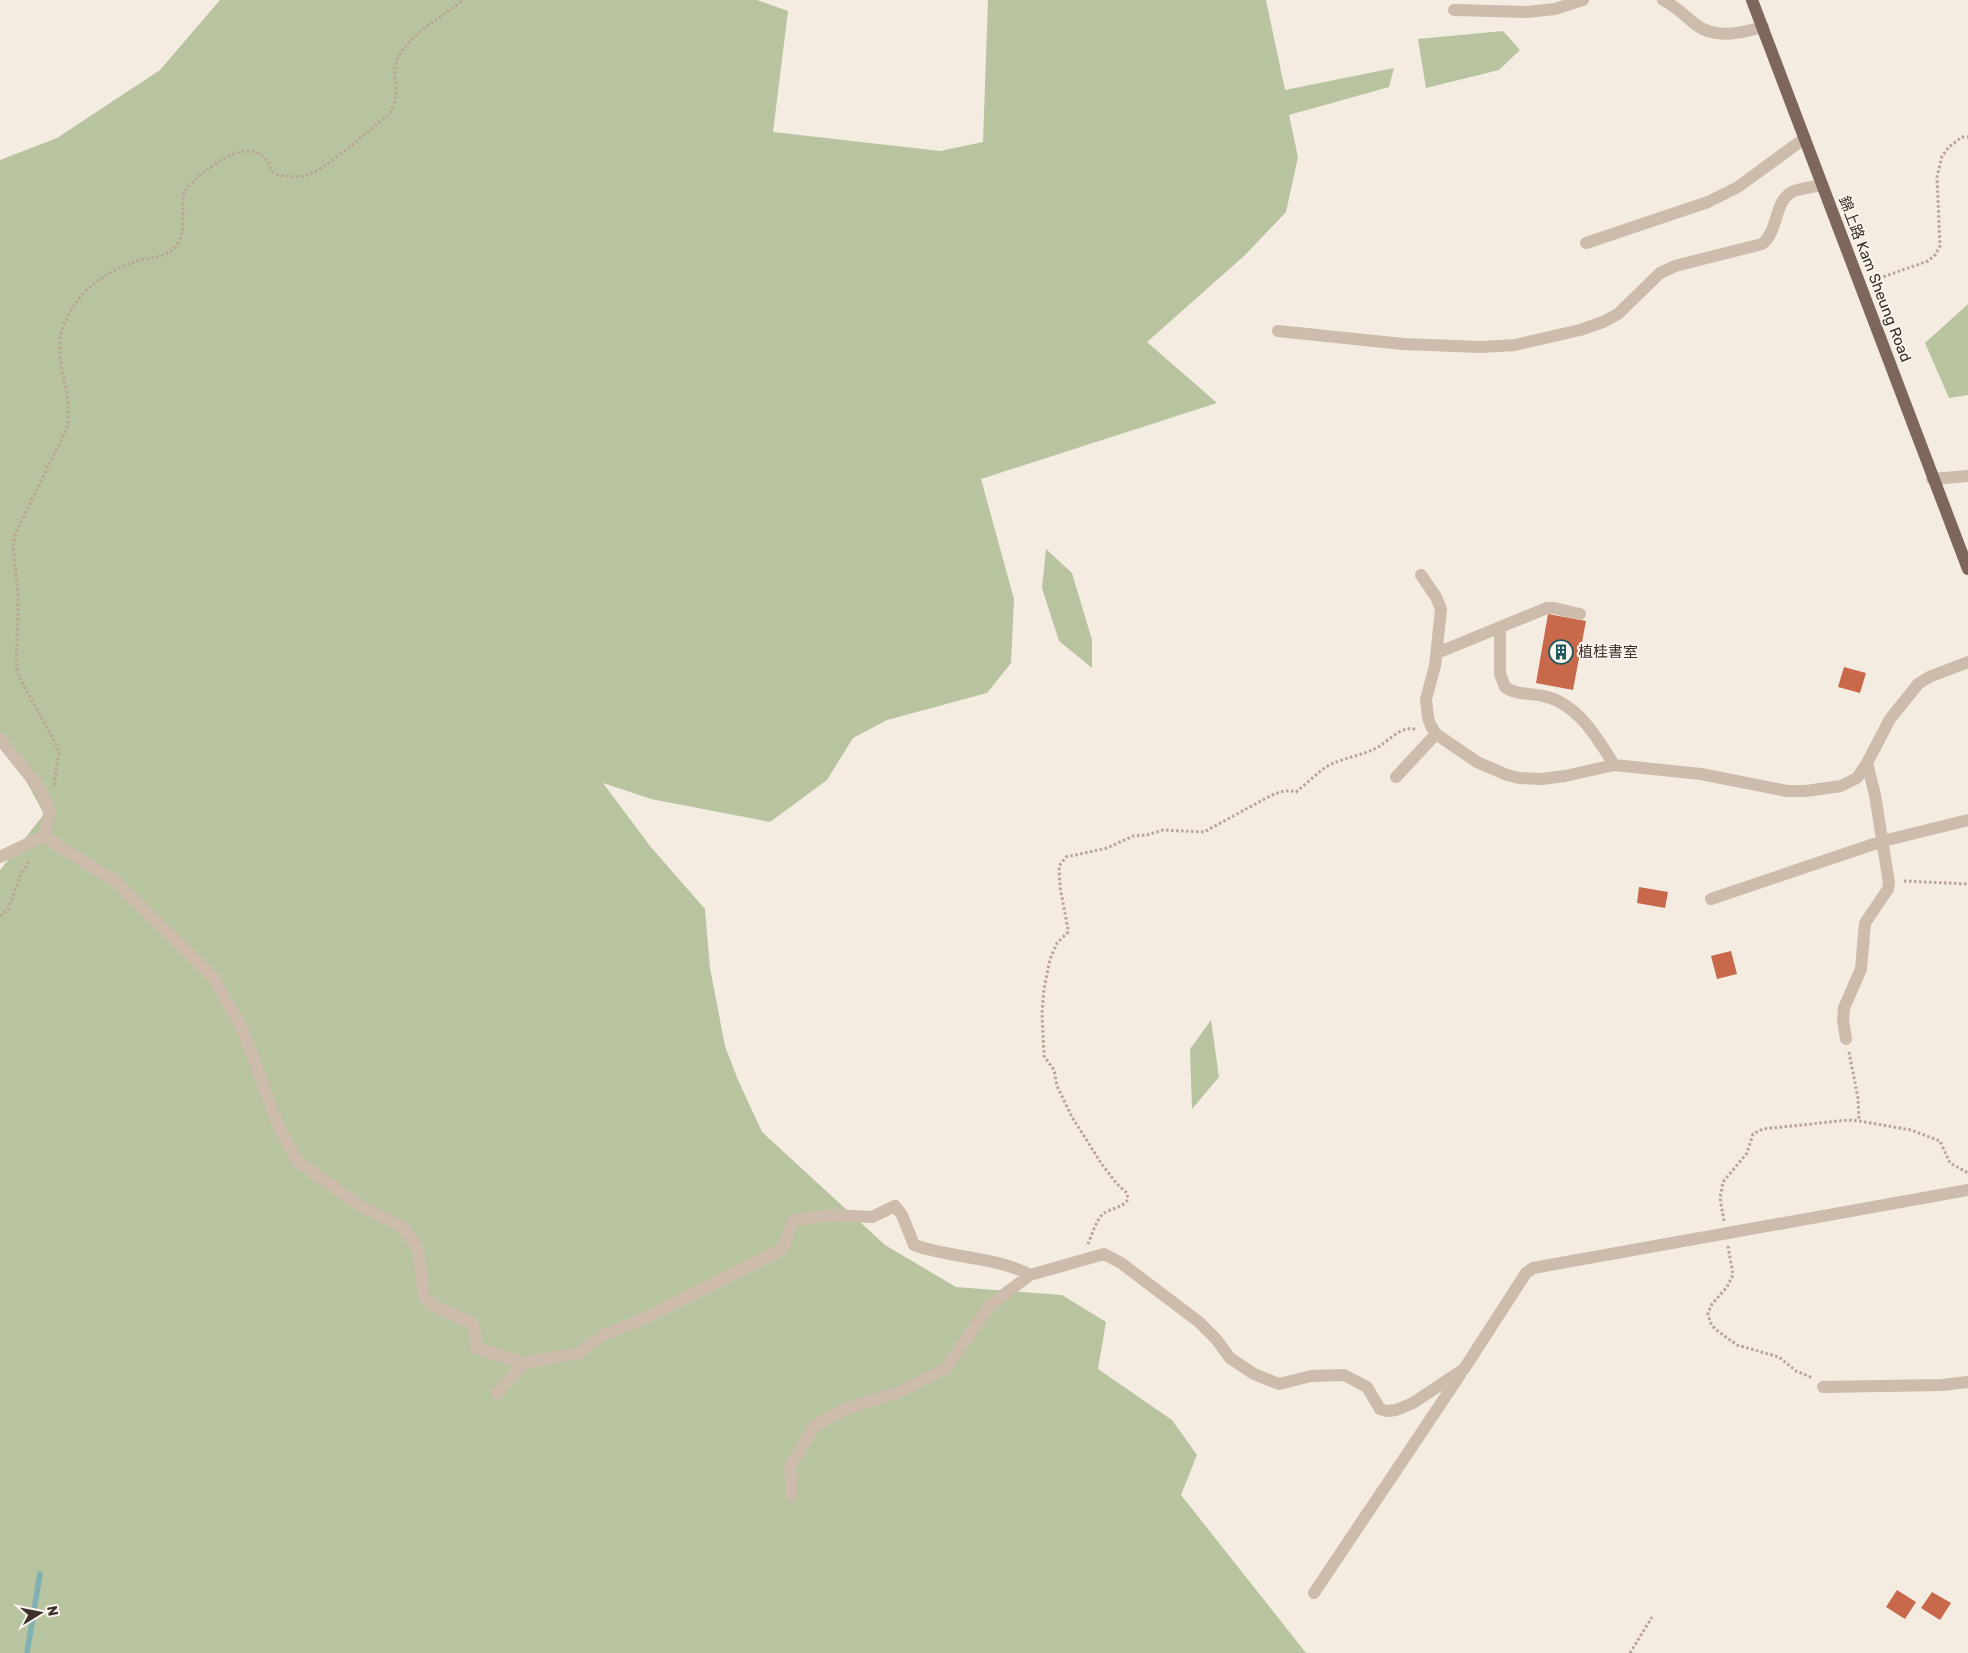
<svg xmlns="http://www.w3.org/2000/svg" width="1968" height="1653" font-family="Rubik,'Noto Sans TC',sans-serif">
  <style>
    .green { fill: #b8c4a0 }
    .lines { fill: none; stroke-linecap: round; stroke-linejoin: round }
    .stream { stroke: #7fb0b2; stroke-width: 5.5 }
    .building { fill: #c8694b }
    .path { stroke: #b9a596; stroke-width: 3; stroke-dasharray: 2.5 2.5; stroke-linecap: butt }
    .minor { stroke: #cdbbac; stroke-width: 12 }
    .major { stroke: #7d675c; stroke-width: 12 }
    .labels { text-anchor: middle; stroke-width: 4; stroke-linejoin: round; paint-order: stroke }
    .street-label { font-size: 15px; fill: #3b302b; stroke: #fbf5ee }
    .poi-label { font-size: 15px; fill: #3b302b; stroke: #fbf5ee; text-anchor: start }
  </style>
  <rect width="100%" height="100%" fill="#f4ebe1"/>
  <path class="green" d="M220,0H757L788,11L773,132L940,151L983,142L988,0H1266L1285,90L1394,68L1389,87L1289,115L1298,157L1286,212L1244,256L1147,342L1217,403L981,479L1014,599L1011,663L987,693L887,720L853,738L827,780L770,822L651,799L603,783L650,846L705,909L710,968L725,1046L738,1080L762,1132L885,1245L956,1287L1062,1295L1106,1322L1098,1369L1172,1420L1197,1455L1181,1495L1306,1653H0V870L44,814L0,733V160L57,138L160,70Z
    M1503,31L1520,50L1499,70L1426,88L1418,39Z
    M1968,304V395L1949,398L1925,343Z
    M1046,549L1072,573L1092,640V668L1059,641L1042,588Z
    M1211,1020L1219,1077L1192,1109L1190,1049Z"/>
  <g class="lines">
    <path class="stream" d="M27,1653L40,1574"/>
  </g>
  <path class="building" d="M1548,614L1586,621L1573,690L1536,683Z
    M1844,667L1866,673L1860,693L1838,687Z
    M1639,887L1668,892L1665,908L1637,903Z
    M1731,951L1737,974L1717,979L1711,956Z
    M1897,1590L1916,1602L1905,1619L1886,1607Z
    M1932,1592L1951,1603L1940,1620L1921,1608Z"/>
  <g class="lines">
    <path class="path" d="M1874,280L1928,261L1935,255L1940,246L1937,177L1942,156L1949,147L1962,137H1968
      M54,785L59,752L56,744L19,677L16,664L18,619V593L13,546L15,534L67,428C75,394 51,361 63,327C75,294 102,273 134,262C149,257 168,259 178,243C187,227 180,206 185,190C200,174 239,138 263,156C268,160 269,167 273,172C278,177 296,177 303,176C323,173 370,129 389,114C403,93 391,84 396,63C401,40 445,14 463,0
      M1904,881L1968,884
      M0,916L8,909L21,874L30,860
      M1849,1052L1858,1098L1859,1121
      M1724,1221L1720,1198L1723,1182L1747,1153L1753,1134L1763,1129L1849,1120L1859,1121L1911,1130L1940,1141L1950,1163L1968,1173
      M1088,1244C1092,1235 1096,1220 1103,1214C1111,1208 1123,1208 1128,1199L1127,1193L1117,1184L1101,1163L1072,1117L1057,1086L1054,1070L1044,1056L1042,1013L1044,989L1050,959L1057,943L1068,932V929L1060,887L1059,866L1066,857L1107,848L1133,836L1147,835L1163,830L1204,832L1270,796C1279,792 1287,789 1296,792C1306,784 1316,774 1326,767C1343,757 1363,756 1380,746C1390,739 1404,724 1417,730
      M1728,1246L1733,1275L1727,1287L1712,1304L1708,1313L1710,1322L1715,1329L1737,1345L1779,1357L1796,1371L1813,1378
      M1630,1653L1652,1617"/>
    <path class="minor" d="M1663,0C1675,6 1684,15 1695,24C1715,40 1741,33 1763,27
      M1454,10L1527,12L1555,9L1583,0
      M1586,243L1708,202L1738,187L1805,138
      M1278,331L1403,344L1481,347L1515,345L1580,330L1603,322L1618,314L1660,273L1675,266L1762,244C1780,230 1773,200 1794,191C1803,188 1813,187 1822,185
      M1932,479L1968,476
      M1421,575L1436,597L1441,609L1435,666L1426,699L1428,718L1431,726L1436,734L1477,762L1507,775L1519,778L1542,779L1565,776L1614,765L1701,774L1787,791H1806L1841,786L1857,778L1867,763L1890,719L1918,684L1929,677L1968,662
      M1500,627V674L1505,687C1515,695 1530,693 1543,696C1577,703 1597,737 1614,765
      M1437,653L1547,608H1554L1580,614
      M0,739L40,789L50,810L44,836
      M1396,777L1436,734
      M0,857L44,836L117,883L213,977L243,1030L277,1123L297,1161L359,1205L403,1227L418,1249L424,1296L433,1306L472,1323L476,1336V1348L524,1363L579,1353L603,1335L639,1321L783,1249L793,1220L834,1215L872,1217L895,1206L902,1215L914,1245C950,1258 998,1257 1030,1275L1104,1254L1121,1263L1199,1322L1216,1339L1230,1358L1254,1374L1279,1384L1311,1376L1344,1375L1367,1387L1380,1409L1387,1411L1396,1410L1413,1403L1464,1369L1526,1273L1533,1268L1968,1190
      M1711,899L1883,841L1968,820
      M1846,1039L1843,1020L1844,1008L1861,969L1865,923L1888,889L1889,883L1875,795L1867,763
      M1823,1387L1942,1385L1968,1382
      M497,1393L524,1363
      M792,1496L790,1467L815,1425L848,1408L899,1392L945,1369L990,1305L1030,1275
      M1314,1593L1460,1375"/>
    <path class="major" d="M1752,0L1968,569"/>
  </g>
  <defs>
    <g id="building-ring" transform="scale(1.25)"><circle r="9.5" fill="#fbf5ee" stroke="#1f5a5e" stroke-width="1.5"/><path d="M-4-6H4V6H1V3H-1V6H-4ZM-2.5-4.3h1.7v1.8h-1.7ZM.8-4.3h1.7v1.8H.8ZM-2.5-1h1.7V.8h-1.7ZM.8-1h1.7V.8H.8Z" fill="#1f5a5e"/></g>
  </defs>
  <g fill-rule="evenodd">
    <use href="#building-ring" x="1561" y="652"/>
  </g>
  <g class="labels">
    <g class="street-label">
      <text transform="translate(1875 279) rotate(69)" y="5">錦上路 Kam Sheung Road</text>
    </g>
    <g class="poi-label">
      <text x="1578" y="657">植桂書室</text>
    </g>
  </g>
  <g transform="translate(40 1613) rotate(80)" stroke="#fbf5ee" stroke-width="4" paint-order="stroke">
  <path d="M0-4L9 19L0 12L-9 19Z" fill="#3b302b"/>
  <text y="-8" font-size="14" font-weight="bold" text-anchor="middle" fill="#3b302b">N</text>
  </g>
</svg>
